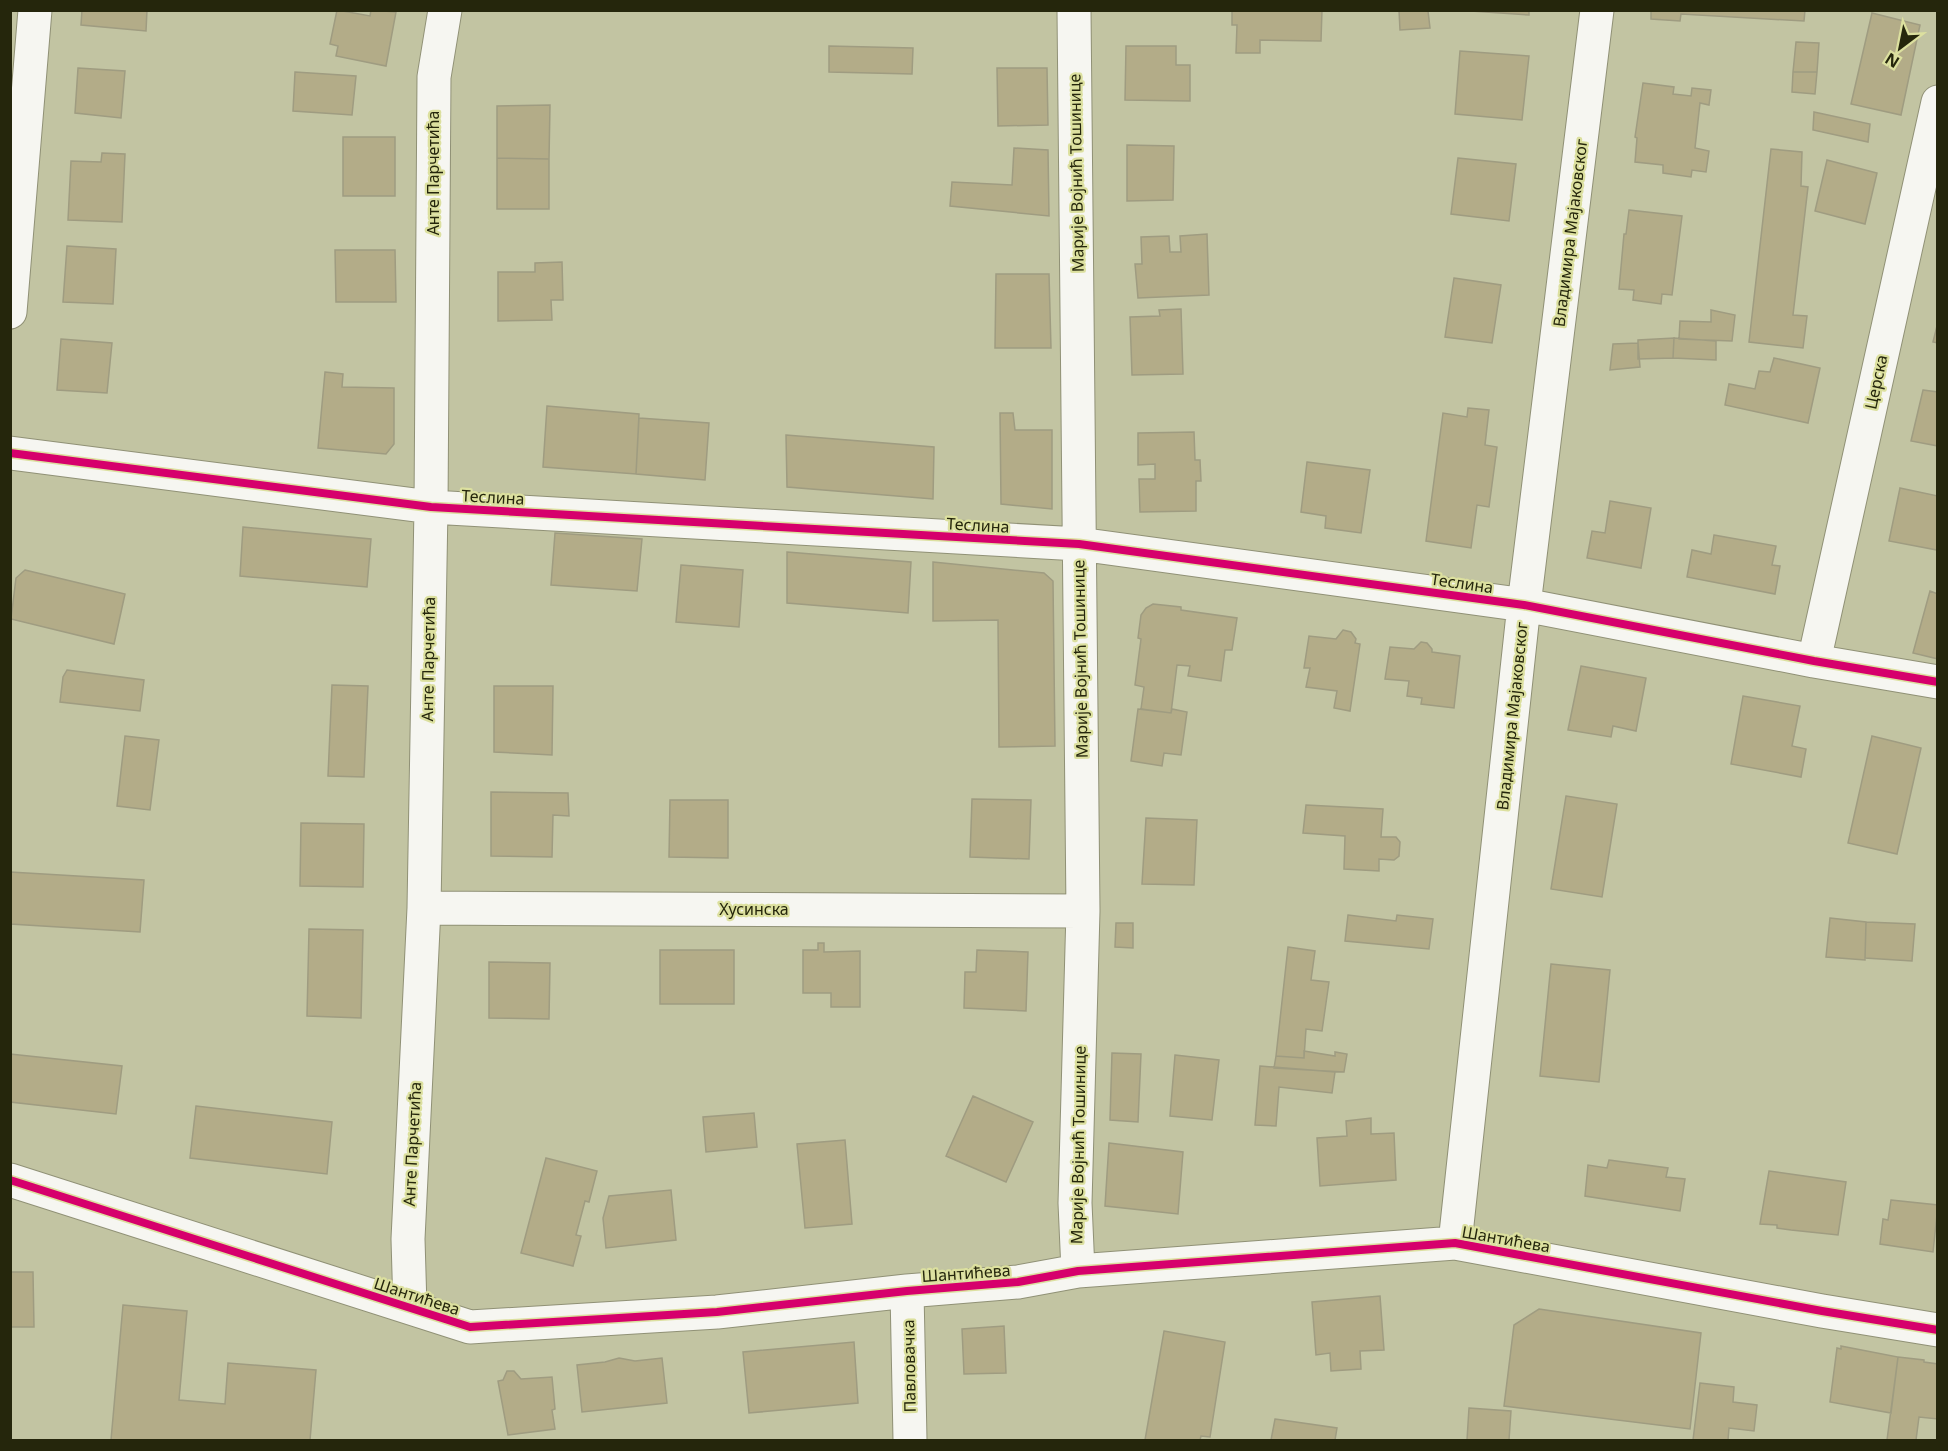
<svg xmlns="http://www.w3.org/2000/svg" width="1948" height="1451" font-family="'Noto Sans',sans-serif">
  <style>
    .building { fill: #b3ac88; stroke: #9f9c81; stroke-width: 1.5 }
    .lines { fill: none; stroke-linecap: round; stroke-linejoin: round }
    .minor-casing { stroke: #909176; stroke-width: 35 }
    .minor { stroke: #f6f6f1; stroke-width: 33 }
    .cycleway-casing { stroke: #dce09f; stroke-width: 11 }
    .cycleway { stroke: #d6006c; stroke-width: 8 }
    .labels { text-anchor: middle; stroke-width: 4.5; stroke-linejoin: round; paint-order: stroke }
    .street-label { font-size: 16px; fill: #25260c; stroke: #dce09f }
  </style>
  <rect width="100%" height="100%" fill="#c2c4a2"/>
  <path class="building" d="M82,10H147L146,31L81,25Z
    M337,10L370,16L371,10L396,12L386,66L336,56L338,46L330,44Z
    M1232,10H1322L1321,41L1260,40V53H1236L1237,25H1232Z
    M1399,10L1428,11L1430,28L1400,30Z
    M1456,10H1529V15Z
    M1651,10H1805L1804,21L1681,14L1680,21L1651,19Z
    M1872,13L1920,25L1901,115L1851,104Z
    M1796,42L1819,43L1817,72H1793Z
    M829,46L913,48L912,74L829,72Z
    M1126,46H1176V65H1190V101L1125,100Z
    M1460,51L1529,56L1522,120L1455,114Z
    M78,68L125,71L121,118L75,113Z
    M997,68H1047L1048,125L998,126Z
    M295,72L356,76L352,115L293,111Z
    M1793,72H1817L1815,94L1792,92Z
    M1643,83L1674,87L1673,94L1691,96L1692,88L1711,90L1709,105L1700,103L1695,148L1709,151L1706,172L1692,170L1691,177L1663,173V165L1635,162L1637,138L1635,137Z
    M550,105L549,159L497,158V106Z
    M1814,112L1870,124L1868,142L1813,130Z
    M343,137H395V196H343Z
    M1127,145L1174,146L1173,200L1127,201Z
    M1014,148L1048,150L1049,216L950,206L952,182L1012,185Z
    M1771,149L1802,152L1801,186L1808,187L1793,315L1807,316L1803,348L1749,342Z
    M102,153L125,154L122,222L68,220L71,161L101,162Z
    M497,158L549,159V209H497Z
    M1458,158L1516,164L1509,221L1451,214Z
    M1827,160L1877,173L1865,224L1815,211Z
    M1629,210L1682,216L1672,295L1662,294L1661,304L1633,300L1634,290L1619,289L1624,234H1626Z
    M1207,234L1209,295L1138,298L1135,264H1142L1141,237L1169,236L1170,252H1181L1180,236Z
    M67,246L116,249L113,304L63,302Z
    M335,250H395L396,302H336Z
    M562,262L563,300H551L552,320L498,321V272H535V263Z
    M996,274H1049L1051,348H995Z
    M1454,278L1501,285L1492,343L1445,337Z
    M1181,309L1183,374L1132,375L1130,317L1160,316L1159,310Z
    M1711,310L1735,315L1732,341L1679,339L1680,321L1711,322Z
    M1938,322V343L1933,342Z
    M1674,338L1673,358L1638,359V340Z
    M1674,338L1716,341V360L1673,358Z
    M61,339L112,343L107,393L57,390Z
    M1638,343L1640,367L1610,370L1613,344Z
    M1774,358L1820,368L1808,423L1725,405L1729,384L1755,389L1759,371L1770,372Z
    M325,372L343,374L342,387L394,388V444L386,454L318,448Z
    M1923,390L1938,392V446L1911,441Z
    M547,406L639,414L636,474L543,467Z
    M1468,408L1489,410L1485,445L1497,447L1489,507L1477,505L1471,548L1426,541L1443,413L1467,417Z
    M1000,413H1013L1015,430H1052V509L1001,504Z
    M639,418L709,423L705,480L636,474Z
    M1194,432L1195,460H1200L1201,481H1196V511L1140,512L1139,479H1155V464L1138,465V433Z
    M786,435L934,447L933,499L787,487Z
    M1307,462L1370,470L1361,533L1325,528L1326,516L1301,512Z
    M1900,488L1938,496L1937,550L1889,541Z
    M1610,501L1651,508L1641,568L1587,558L1592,531L1605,533Z
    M243,527L371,539L367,587L240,576Z
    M555,533L642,539L637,591L551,585Z
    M1714,535L1776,546L1772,565L1780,566L1775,594L1687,577L1692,550L1711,554Z
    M787,552L911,562L908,613L787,603Z
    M933,562L1044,573L1053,581L1055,746L999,747L998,620L933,621Z
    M681,565L743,570L739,627L676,622Z
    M25,570L125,594L114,644L11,619L16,578Z
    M1930,591L1938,594V659L1913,653Z
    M1153,604L1181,607V610L1237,618L1232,650H1225L1221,681L1188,676L1190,666L1177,665L1171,713L1141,709L1144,687L1135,685L1141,639L1138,638L1141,615L1146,608Z
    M1343,630L1351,632L1356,639L1355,643L1360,644L1350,711L1334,708L1337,691L1306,687L1310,668H1304L1309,636L1336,639Z
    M1421,642L1427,643L1432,649V652L1460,656L1454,708L1421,704L1422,698L1407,696L1409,681L1385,679L1390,647L1414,649Z
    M1581,666L1646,678L1636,731L1613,726L1611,737L1568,730Z
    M67,670L144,680L140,711L60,702L63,677Z
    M332,685L368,686L364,777L328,776Z
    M494,686H553L552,755L494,752Z
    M1743,696L1800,706L1792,746L1806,749L1801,777L1731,764Z
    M1138,709L1171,713L1172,709L1187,712L1181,755L1164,753L1162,766L1131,761Z
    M125,736L159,740L150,810L117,806Z
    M1872,736L1921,748L1897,854L1848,843Z
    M491,792L568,793L569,816L553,815L552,857L491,856Z
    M1566,796L1617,804L1602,897L1551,889Z
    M972,799L1031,800L1029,859L970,857Z
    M670,800H728V858L669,857Z
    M1306,805L1383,809L1381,837H1396L1400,842L1399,856L1394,860L1379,859V871L1344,869L1345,836L1303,833Z
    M1146,818L1197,820L1194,885L1142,884Z
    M301,823L364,824L363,887L300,886Z
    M10,872L144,880L140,932L10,924Z
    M1348,915L1396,921L1397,915L1433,919L1429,949L1345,941Z
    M1830,918L1866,922L1865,960L1826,957Z
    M1866,922L1915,924L1912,961L1865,958Z
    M1116,923H1133V948L1115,947Z
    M309,929L363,930L361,1018L307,1016Z
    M818,943H824V952L860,951V1007H831V993H803V950H818Z
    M1288,947L1315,951L1311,980L1329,982L1322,1031L1306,1029L1304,1058L1276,1056Z
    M660,950H734V1004H660Z
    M977,950L1028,952L1026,1011L964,1008L965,972H976Z
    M489,962L550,963L549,1019L489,1018Z
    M1551,964L1610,970L1599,1082L1540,1076Z
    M1304,1051L1335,1056V1052L1347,1054L1344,1072L1274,1068L1276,1056L1304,1058Z
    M1112,1053L1141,1054L1138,1122L1110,1120Z
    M10,1054L122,1066L116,1114L10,1102Z
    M1175,1055L1219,1060L1212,1120L1170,1116Z
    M1260,1066L1335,1072L1332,1093L1279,1087L1276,1126L1255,1125Z
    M973,1096L1033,1122L1006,1182L946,1156Z
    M196,1106L332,1122L327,1174L190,1158Z
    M754,1113L757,1147L706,1152L703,1117Z
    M1371,1118V1134L1394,1133L1396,1180L1320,1186L1317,1138L1347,1136L1346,1121Z
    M845,1140L852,1224L805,1228L797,1144Z
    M1109,1143L1183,1152L1178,1214L1105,1206Z
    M546,1158L597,1171L589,1202L585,1201L576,1235L581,1236L573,1266L521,1253Z
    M1609,1160L1668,1168L1666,1177L1685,1179L1680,1211L1585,1196L1588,1165L1607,1168Z
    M1769,1171L1846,1182L1838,1235L1791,1230L1777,1228V1225L1760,1224Z
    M671,1190L676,1240L606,1248L603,1218L609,1196Z
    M1891,1200L1938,1205L1933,1252L1880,1244L1883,1219L1888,1220Z
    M10,1272H33L34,1327H10Z
    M1380,1296L1384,1350L1360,1351L1361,1369L1331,1371L1330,1353L1316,1355L1312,1302Z
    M123,1305L187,1311L179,1400L225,1404L228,1363L316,1370L310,1440H111Z
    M1539,1309L1701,1333L1690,1429L1504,1406L1514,1325Z
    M1004,1326L1006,1373L964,1374L962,1329Z
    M1164,1331L1225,1342L1210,1437L1201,1436L1200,1440H1145Z
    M854,1342L858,1403L749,1413L743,1352Z
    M1841,1346L1898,1357L1891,1413L1830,1402L1837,1348L1841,1349Z
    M1898,1357L1924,1360V1362L1938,1364V1419L1919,1417L1916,1440H1887Z
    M619,1358L635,1361L662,1358L667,1403L582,1412L577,1365L605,1362Z
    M507,1371H514L521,1379L552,1377L555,1409L552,1410L555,1429L508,1435L498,1381L503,1380Z
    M1700,1383L1734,1387L1733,1402L1757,1405L1754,1431L1729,1428L1728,1440H1693Z
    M1469,1408L1511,1411L1509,1440H1467Z
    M1275,1419L1337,1428L1335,1440H1271Z"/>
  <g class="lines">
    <g class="minor-casing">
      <path id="minor" d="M1074,10L1083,911L1075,1203L1078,1271
        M10,312L35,10
        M10,453L431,507L1079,544L1524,605L1814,661L1938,682
        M1814,661L1938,102
        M424,908L1083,911
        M10,1180L470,1327L717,1312L907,1291L1018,1282L1078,1271L1455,1243L1822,1311L1938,1330
        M1455,1243L1524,605L1597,10
        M907,1291L910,1440
        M410,1307L408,1239L424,908L431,507L434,77L445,10"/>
    </g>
    <use href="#minor" class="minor"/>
    <g class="cycleway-casing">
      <path id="cycleway" d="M10,453L431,507L1079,544L1524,605L1814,661L1938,682
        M10,1180L470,1327L717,1312L907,1291L1018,1282L1078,1271L1455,1243L1822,1311L1938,1330"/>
    </g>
    <use href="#cycleway" class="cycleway"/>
  </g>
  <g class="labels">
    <g class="street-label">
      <text transform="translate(433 173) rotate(-90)" y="6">Анте Парчетића</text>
      <text transform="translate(1076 173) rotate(-91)" y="6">Марије Војнић Тошинице</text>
      <text transform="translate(1570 233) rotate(-83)" y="6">Владимира Мајаковског</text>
      <text transform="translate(1876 382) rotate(-78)" y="6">Церска</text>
      <text transform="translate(493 497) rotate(3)" y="6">Теслина</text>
      <text transform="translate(978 525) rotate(3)" y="6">Теслина</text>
      <text transform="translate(1462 583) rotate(8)" y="6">Теслина</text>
      <text transform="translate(428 659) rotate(-89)" y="6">Анте Парчетића</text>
      <text transform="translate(1080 659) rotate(-91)" y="6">Марије Војнић Тошинице</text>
      <text transform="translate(1512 716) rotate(-84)" y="6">Владимира Мајаковског</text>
      <text x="754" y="915">Хусинска</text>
      <text transform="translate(412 1144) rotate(-87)" y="6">Анте Парчетића</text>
      <text transform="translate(1078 1145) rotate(-89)" y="6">Марије Војнић Тошинице</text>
      <text transform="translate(1506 1239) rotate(10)" y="6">Шантићева</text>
      <text transform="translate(966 1273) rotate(-4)" y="6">Шантићева</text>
      <text transform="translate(417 1296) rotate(18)" y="6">Шантићева</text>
      <text transform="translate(909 1366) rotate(-91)" y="6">Павловачка</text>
    </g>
  </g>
  <rect width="1948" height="1451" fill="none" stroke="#25260c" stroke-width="24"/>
  <g transform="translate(1900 48) rotate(212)" stroke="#dce09f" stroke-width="4.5" paint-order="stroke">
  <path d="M0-4.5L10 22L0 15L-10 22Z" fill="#25260c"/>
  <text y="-9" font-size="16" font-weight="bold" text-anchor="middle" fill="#25260c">N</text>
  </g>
</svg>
